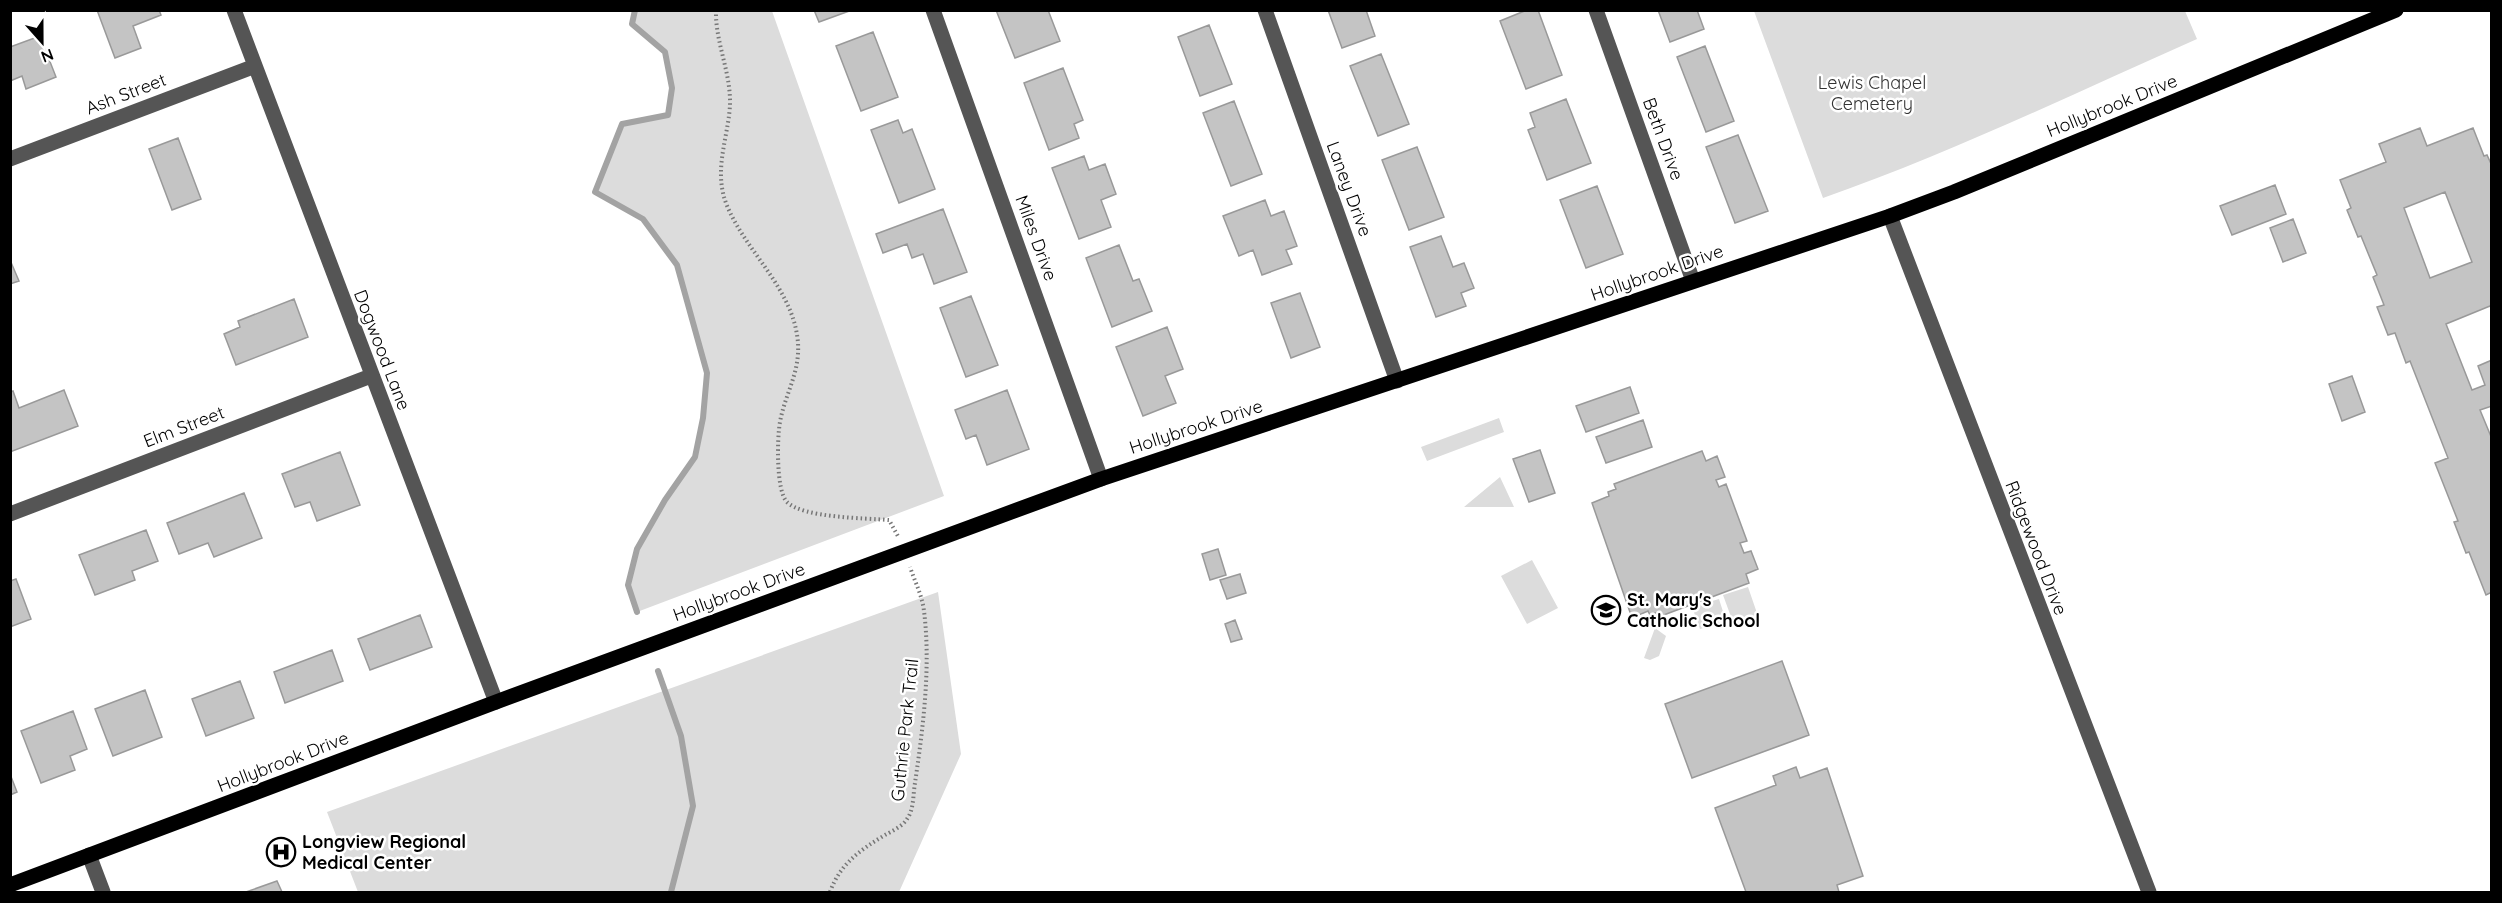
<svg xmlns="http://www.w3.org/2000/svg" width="2502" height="903" font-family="Quicksand,sans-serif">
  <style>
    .green { fill: #dcdcdc }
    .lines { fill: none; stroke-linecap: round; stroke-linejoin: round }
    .stream { stroke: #a3a3a3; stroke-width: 6 }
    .building { fill: #c4c4c4; stroke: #999; stroke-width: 1.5; fill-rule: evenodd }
    .path { stroke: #777; stroke-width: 4; stroke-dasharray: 1.5 3; stroke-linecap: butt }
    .minor { stroke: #555; stroke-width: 15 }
    .major { stroke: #000; stroke-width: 15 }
    .labels { text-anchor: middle; stroke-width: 5; stroke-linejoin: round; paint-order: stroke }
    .park-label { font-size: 18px; fill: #333; stroke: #fff }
    .street-label { font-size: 18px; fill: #000; stroke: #fff }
    .poi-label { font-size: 18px; font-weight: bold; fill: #000; stroke: #fff; text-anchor: start }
  </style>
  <rect width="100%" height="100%" fill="#fff"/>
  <path class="green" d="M636,11H772L944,496L637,612L628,585L637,549L695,457L707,373L677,265L643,219L595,192L622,124L668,115L672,88L665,52L632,24Z
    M1754,11H2185L2197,39C2073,94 1951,153 1823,198Z
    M1499,418L1504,432L1427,461L1421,447Z
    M1500,477L1514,507H1464Z
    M1532,560L1558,608L1527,624L1501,576Z
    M1748,587L1758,616L1753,624L1743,627L1734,625L1723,595Z
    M938,592L961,754L899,892H358L327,812Z
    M1719,599L1726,621L1700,629L1692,607Z
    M1655,628L1666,636L1659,656L1650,660L1644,658Z"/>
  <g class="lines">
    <path class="stream" d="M635,10L632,24L665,52L672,88L668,115L622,124L595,192L643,219L677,265L707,373L703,418L695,457L665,500L637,549L628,585L637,612
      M658,671L681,736L693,806L671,892"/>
  </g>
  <path class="building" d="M97,10H159L161,15L133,26L141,48L115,58Z
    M814,10H852L819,22Z
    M996,10H1048L1060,41L1015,58Z
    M1328,10H1366L1375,36L1342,48Z
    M1527,10H1538L1562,75L1526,89L1500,21Z
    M1658,10H1697L1704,29L1670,42Z
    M1209,25L1232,84L1200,96L1178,37Z
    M873,32L898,97L861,111L836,46Z
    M40,36L56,77L26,89L22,76L10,81V47Z
    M1705,46L1734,121L1706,132L1677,57Z
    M1381,54L1409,124L1378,136L1350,66Z
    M1063,68L1083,120L1074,124L1079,138L1049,150L1024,83Z
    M1566,99L1591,163L1547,180L1528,130L1535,127L1530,113Z
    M1234,101L1262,174L1231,186L1203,113Z
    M898,120L903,133L912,129L935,189L899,203L871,130Z
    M2420,128L2427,146L2473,128L2484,156L2487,155L2492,166V310L2490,306L2446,324L2472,390L2485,385L2478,366L2492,360V406L2480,410L2492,439V592L2486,595L2469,552L2466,553L2454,522L2458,521L2435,463L2448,458L2410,361L2406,363L2395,333L2388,335L2377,307L2384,305L2373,277L2377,275L2361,236L2358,237L2347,210L2351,208L2340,180L2386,162L2379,144ZM2445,192L2472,262L2430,278L2404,208Z
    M1738,135L1768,211L1735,223L1706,147Z
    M178,138L201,199L172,210L149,149Z
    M1417,147L1444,217L1409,230L1382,160Z
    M1084,156L1089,170L1105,164L1116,194L1101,200L1111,227L1079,239L1052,168Z
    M2275,185L2286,214L2232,235L2220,206Z
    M1597,186L1623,254L1586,268L1560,200Z
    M1265,200L1271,216L1284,211L1297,246L1286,250L1292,264L1262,275L1253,250L1239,256L1223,216Z
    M943,209L967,272L934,284L923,254L912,258L907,244L883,253L876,234Z
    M2293,219L2306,253L2283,262L2270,228Z
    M1441,236L1453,267L1464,263L1474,288L1461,293L1466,306L1436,317L1410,247Z
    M1119,245L1133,281L1139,279L1152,311L1112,327L1086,258Z
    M10,260L19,281L10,284Z
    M1300,293L1320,347L1291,358L1271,303Z
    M971,296L998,365L966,377L940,308Z
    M294,299L308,337L236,365L224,334L240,327L238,321Z
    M1167,327L1183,369L1165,376L1176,403L1143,416L1116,347Z
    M2352,376L2365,412L2342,421L2329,384Z
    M1630,387L1639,413L1586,432L1576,406Z
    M64,390L78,426L10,452V392L13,391L19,408Z
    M1007,390L1029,449L987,465L976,435L966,439L955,410Z
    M1643,420L1652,447L1606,463L1596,437Z
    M1540,450L1555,493L1529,502L1513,459Z
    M1702,451L1706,461L1717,456L1725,477L1716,480L1719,487L1726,484L1747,541L1740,543L1744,553L1751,551L1758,569L1746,574L1749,583L1661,616L1659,612L1650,615L1648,611L1632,618L1592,503L1609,496L1608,492L1616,489L1614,484Z
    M340,452L360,505L317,521L310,502L295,507L282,474Z
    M244,493L262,538L214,557L208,543L179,554L167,523Z
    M146,530L158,561L132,571L135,580L95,595L79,555Z
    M1218,549L1226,575L1210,580L1202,554Z
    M1240,574L1246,593L1227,599L1220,580Z
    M16,579L31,619L10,627V581Z
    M420,615L432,647L370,670L358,639Z
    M1235,620L1242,639L1231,642L1225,624Z
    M332,650L343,681L285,703L274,672Z
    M1782,661L1809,735L1692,778L1665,704Z
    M240,681L254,718L206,736L192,699Z
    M145,690L162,737L113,756L95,709Z
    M73,711L87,749L70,756L75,770L41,783L21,731Z
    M1796,767L1800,778L1827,768L1863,876L1837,885L1839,892H1746L1715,808L1776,785L1773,776Z
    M10,774L17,792L10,795Z
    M277,881L282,892H246Z"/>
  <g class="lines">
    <path class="path" d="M716,10C715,42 731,72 730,105C728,140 712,172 728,208C748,254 794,290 798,343C800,373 785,394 780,422C777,438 776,491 787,502C803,518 865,518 889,520L899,538
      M830,892C840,864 860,850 885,835C892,831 903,826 907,819C914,810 913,794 915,783C923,728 931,667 924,611C922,595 915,582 910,567"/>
    <path class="minor" d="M234,10L496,702
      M933,10L1101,479
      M1265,10L1397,381
      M1596,10L1693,281
      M10,159L255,66
      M1890,216L2149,892
      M10,514L371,376
      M89,855L103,892"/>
    <path class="major" d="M10,885L496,702L1101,479L1890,216L1954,192L2396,10"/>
  </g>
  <defs>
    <g id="school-ring" transform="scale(1.5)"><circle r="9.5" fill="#fff" stroke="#000" stroke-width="1.5"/><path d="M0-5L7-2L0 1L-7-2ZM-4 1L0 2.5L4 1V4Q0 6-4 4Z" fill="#000"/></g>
    <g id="hospital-ring" transform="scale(1.5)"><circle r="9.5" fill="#fff" stroke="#000" stroke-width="1.5"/><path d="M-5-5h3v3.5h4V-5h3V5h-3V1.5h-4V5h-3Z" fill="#000"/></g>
  </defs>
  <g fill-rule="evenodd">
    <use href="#school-ring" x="1606" y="610"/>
    <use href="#hospital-ring" x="281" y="852"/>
  </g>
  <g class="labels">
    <g class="park-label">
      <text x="1872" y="89">Lewis Chapel<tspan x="1872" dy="21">Cemetery</tspan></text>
    </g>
    <g class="street-label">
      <text transform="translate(126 94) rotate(-21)" y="6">Ash Street</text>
      <text transform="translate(2112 106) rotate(-22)" y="6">Hollybrook Drive</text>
      <text transform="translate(1663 139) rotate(70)" y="6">Beth Drive</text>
      <text transform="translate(1349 189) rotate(70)" y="6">Laney Drive</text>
      <text transform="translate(1036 238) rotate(70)" y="6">Miles Drive</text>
      <text transform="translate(1657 273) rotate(-19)" y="6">Hollybrook Drive</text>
      <text transform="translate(382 350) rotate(69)" y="6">Dogwood Lane</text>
      <text transform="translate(184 427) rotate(-21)" y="6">Elm Street</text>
      <text transform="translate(1196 427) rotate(-18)" y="6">Hollybrook Drive</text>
      <text transform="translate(2036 548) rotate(69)" y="6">Ridgewood Drive</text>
      <text transform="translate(739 592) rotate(-20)" y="6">Hollybrook Drive</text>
      <text transform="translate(905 730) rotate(-84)" y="6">Guthrie Park Trail</text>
      <text transform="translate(283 762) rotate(-21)" y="6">Hollybrook Drive</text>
    </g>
    <g class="poi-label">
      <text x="1627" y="606">St. Mary's<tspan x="1627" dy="21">Catholic School</tspan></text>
      <text x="302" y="848">Longview Regional<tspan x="302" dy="21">Medical Center</tspan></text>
    </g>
  </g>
  <rect width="2502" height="903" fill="none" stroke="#000000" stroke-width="24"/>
  <g transform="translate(42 42) rotate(159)" stroke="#ffffff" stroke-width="4.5" paint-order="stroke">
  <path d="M0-4.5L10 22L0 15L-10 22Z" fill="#000000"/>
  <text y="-9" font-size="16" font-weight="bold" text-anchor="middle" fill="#000000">N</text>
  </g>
</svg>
